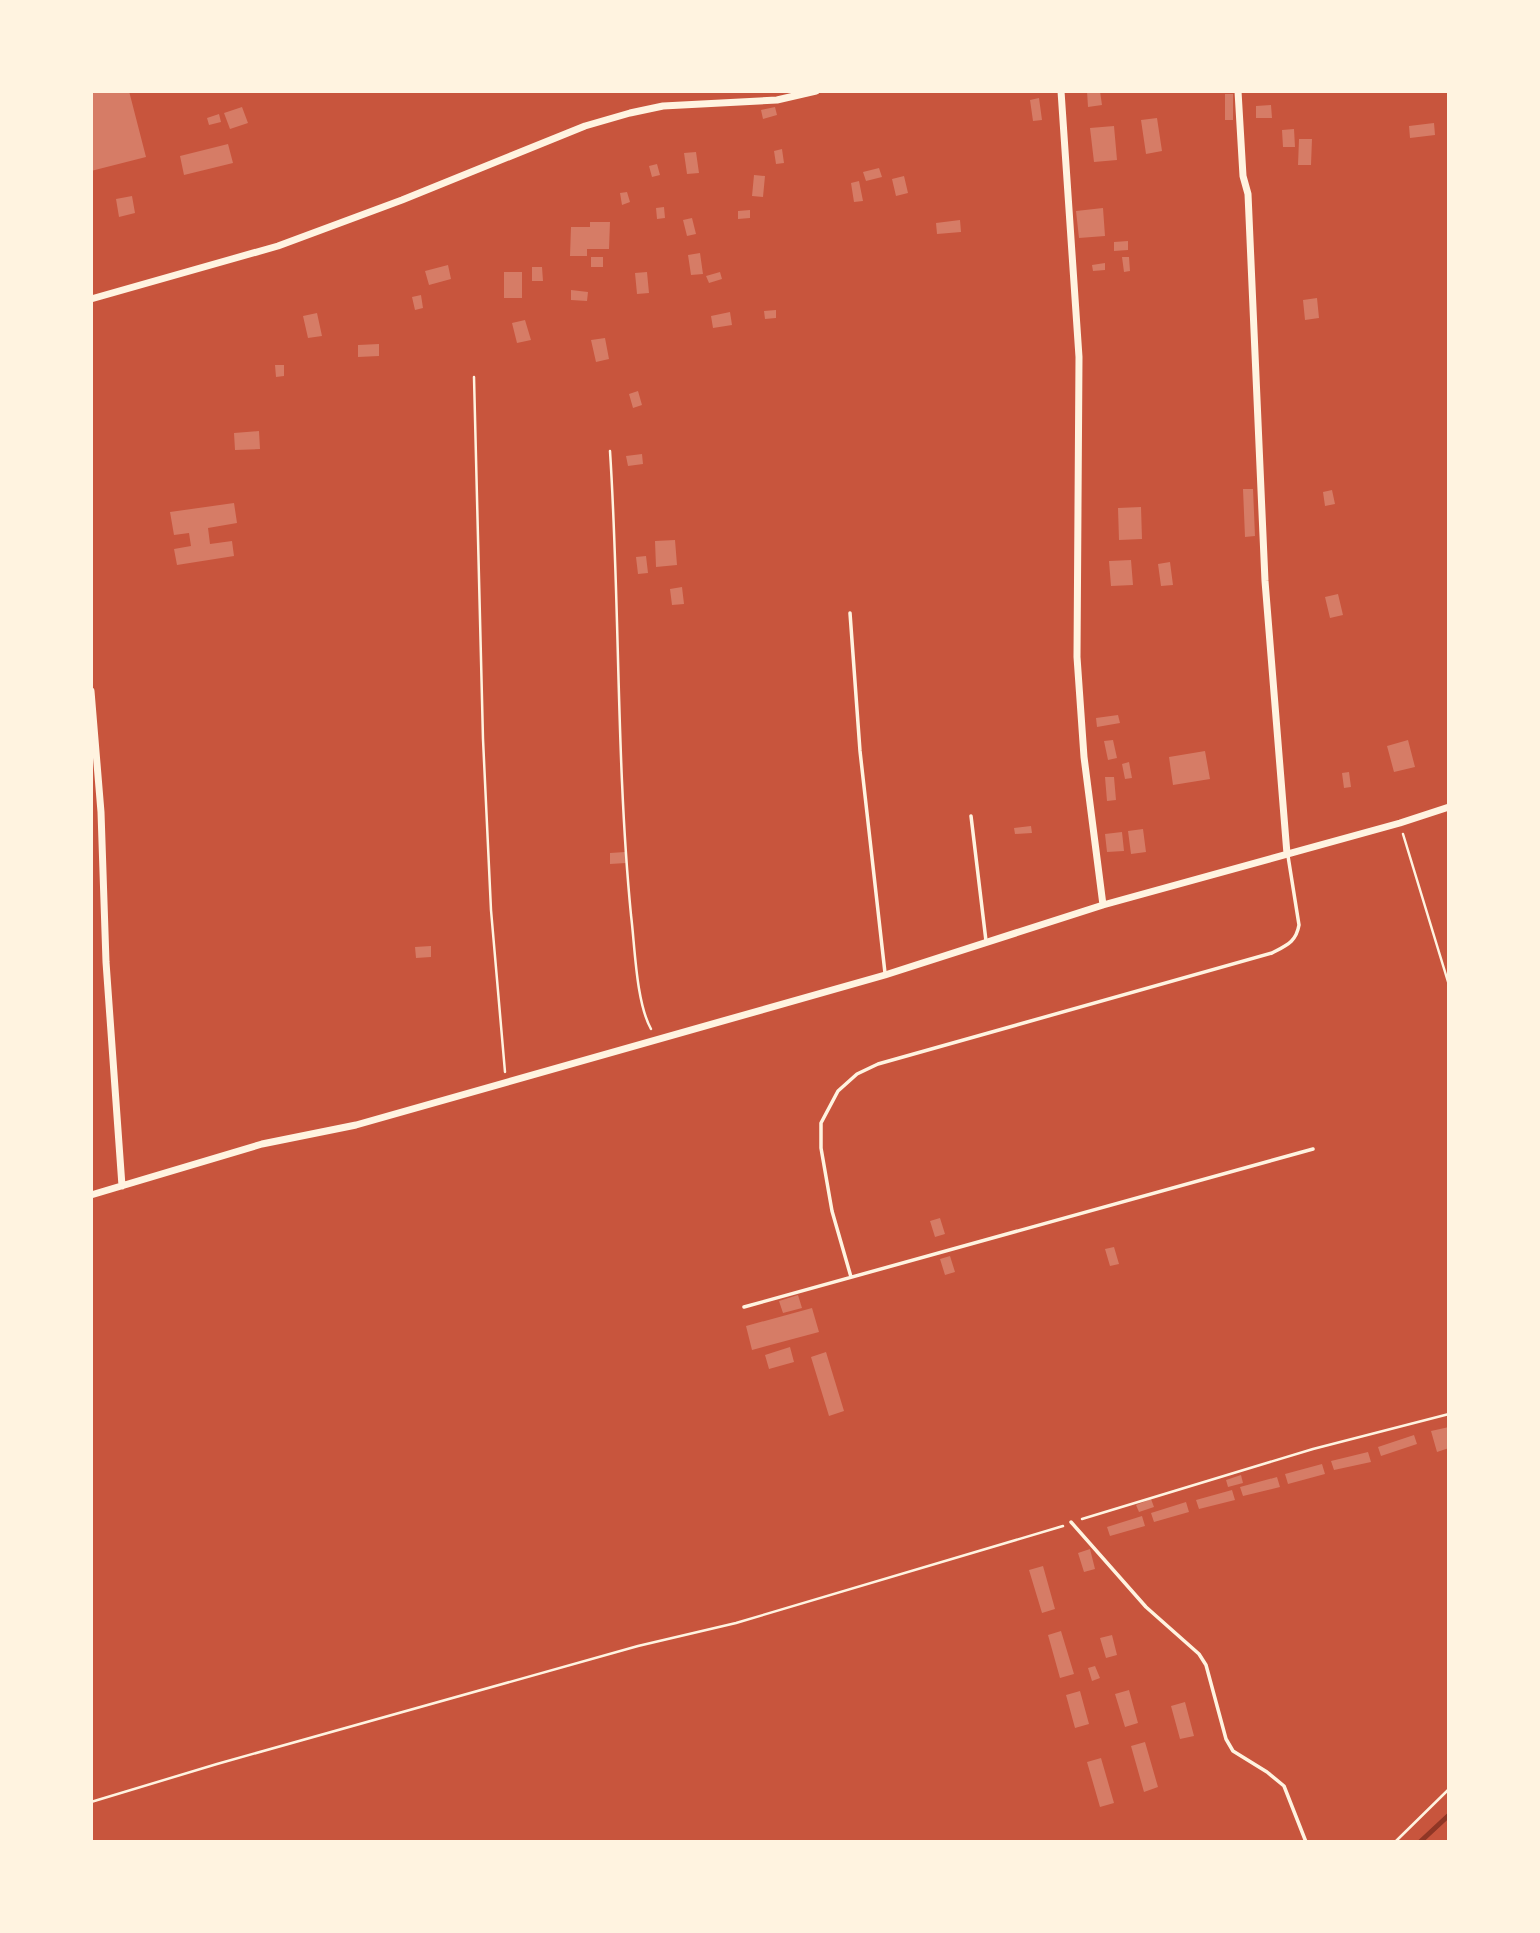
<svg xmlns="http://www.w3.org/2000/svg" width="1540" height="1933" font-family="'IBM Plex Serif',serif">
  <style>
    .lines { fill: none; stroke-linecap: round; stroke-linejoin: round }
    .stream { stroke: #8f3625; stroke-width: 5 }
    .building { fill: #d67c66 }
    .path { stroke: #fff3e0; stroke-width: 2.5 }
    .service { stroke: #fff3e0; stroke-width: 3.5 }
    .minor { stroke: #fff3e0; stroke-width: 7 }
  </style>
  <rect width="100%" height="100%" fill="#c8553d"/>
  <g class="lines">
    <path class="stream" d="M1420,1842L1449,1815"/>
  </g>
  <path class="building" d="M91,91H129L146,157L91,171Z
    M1087,91H1100L1102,105L1088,107Z
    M1225,94H1233V120H1225Z
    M1039,98L1042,120L1033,121L1030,100Z
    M1271,105L1272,118H1256V106Z
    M242,107L248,123L230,129L224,113Z
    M775,107L777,115L763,119L761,110Z
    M219,114L221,122L209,125L207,118Z
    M1157,118L1162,151L1146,154L1141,120Z
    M1434,123L1435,135L1410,138L1409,126Z
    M1114,126L1117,160L1094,162L1090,128Z
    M1294,129L1295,147H1283L1282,130Z
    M1299,139H1312L1311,165H1298Z
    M228,144L233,163L184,175L180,156Z
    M782,149L784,163L776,164L774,151Z
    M696,152L699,173L687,174L684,153Z
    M657,164L660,175L652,177L649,166Z
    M879,168L882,177L866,181L863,172Z
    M754,175L765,176L763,197L752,196Z
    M904,176L908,193L896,196L892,179Z
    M859,181L863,201L854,202L851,183Z
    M627,192L630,202L622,205L620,193Z
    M132,196L135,213L119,217L116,199Z
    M664,207L665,218L657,219L656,208Z
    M1103,208L1105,236L1079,238L1076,211Z
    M750,210V218L738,219V211Z
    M692,218L696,234L687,236L683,220Z
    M960,220L961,232L937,234L936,223Z
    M590,222H610L609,249H587V256H570L571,227H590Z
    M1128,241V250L1114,251V242Z
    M700,253L703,274L691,275L688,255Z
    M591,257H603V267H591Z
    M1122,257H1129L1130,271L1124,272Z
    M1105,263V270L1093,271L1092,265Z
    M448,265L451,279L429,285L425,271Z
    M532,267H542L543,281H532Z
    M504,272H522V298H504Z
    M647,272L649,293L637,294L635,273Z
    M720,272L722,279L709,283L706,276Z
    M571,290L588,292L587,301L571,300Z
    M421,295L423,308L415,310L412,297Z
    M1317,298L1319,318L1305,320L1303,300Z
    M776,310V318L765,319L764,311Z
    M730,312L732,325L713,328L711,316Z
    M317,313L322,336L308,338L303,316Z
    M525,320L531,340L517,343L512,323Z
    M605,338L609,359L596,362L591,340Z
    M379,344V356L358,357V345Z
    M275,365H284V376L276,377Z
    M638,391L642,405L633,408L629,394Z
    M259,431L260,449L235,450L234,433Z
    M642,454L643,464L628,466L626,456Z
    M1243,489H1253L1255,536L1245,537Z
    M1332,490L1335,504L1325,506L1323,492Z
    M234,503L237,523L208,528L210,544L232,541L234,556L177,565L174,549L191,546L189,533L174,535L170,512Z
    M1141,507L1142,539L1119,540L1118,508Z
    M675,540L677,565L656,567L655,541Z
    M646,556L648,573L638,574L636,557Z
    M1131,560L1133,585L1111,586L1109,561Z
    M1170,562L1173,585L1161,586L1158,564Z
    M682,587L684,604L672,605L670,589Z
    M1338,594L1343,615L1330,618L1325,597Z
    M1118,715L1120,723L1097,727L1096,718Z
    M1113,740L1117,758L1108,760L1104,741Z
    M1408,740L1415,767L1394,772L1387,746Z
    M1205,751L1210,779L1173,785L1169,757Z
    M1129,762L1132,778L1125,779L1122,764Z
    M1349,772L1351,787L1344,788L1342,773Z
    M1105,777H1114L1116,800L1107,801Z
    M1031,826L1032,833L1015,834L1014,828Z
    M1143,829L1146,852L1131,854L1128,831Z
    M1122,832L1124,851L1107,852L1105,834Z
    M625,852L626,863L610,864V853Z
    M431,946V957L416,958L415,947Z
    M940,1218L945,1234L935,1237L930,1221Z
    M1114,1247L1119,1264L1110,1266L1105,1249Z
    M950,1256L955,1272L945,1275L940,1259Z
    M798,1295L802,1308L783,1313L779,1301Z
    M812,1308L819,1332L752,1350L746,1326Z
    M790,1347L794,1362L769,1369L765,1355Z
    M826,1352L844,1411L829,1416L811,1357Z
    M1449,1427V1448L1437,1452L1431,1431Z
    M1414,1435L1417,1444L1381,1456L1378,1447Z
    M1368,1452L1371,1462L1334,1470L1331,1461Z
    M1322,1464L1325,1474L1288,1484L1285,1474Z
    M1241,1475L1243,1483L1228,1487L1226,1480Z
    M1277,1477L1280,1487L1243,1496L1240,1487Z
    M1232,1490L1235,1500L1199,1509L1196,1500Z
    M1151,1499L1154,1507L1139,1512L1136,1505Z
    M1186,1502L1189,1512L1154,1522L1151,1513Z
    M1142,1516L1145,1526L1110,1536L1107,1527Z
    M1090,1549L1095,1569L1084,1572L1078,1553Z
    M1043,1566L1055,1609L1042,1613L1029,1570Z
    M1061,1631L1074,1674L1060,1678L1048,1635Z
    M1112,1635L1117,1655L1106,1658L1100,1638Z
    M1095,1666L1100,1678L1092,1681L1088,1668Z
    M1129,1690L1138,1723L1125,1727L1115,1694Z
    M1080,1691L1089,1724L1075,1728L1066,1695Z
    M1185,1702L1194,1736L1180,1739L1171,1706Z
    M1145,1742L1158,1787L1144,1792L1131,1746Z
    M1101,1758L1114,1803L1100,1807L1087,1762Z"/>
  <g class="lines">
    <path class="path" d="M474,377L483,739L491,910L505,1072
      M610,451C620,605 616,761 631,915C635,947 636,1002 651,1029
      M1403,834L1449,985
      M1082,1519L1313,1449L1449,1414
      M91,1802L217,1764L638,1646L736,1623L1063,1526
      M1395,1842L1449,1789"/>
    <path class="service" d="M850,613L860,751L885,973
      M971,816L986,941
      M851,1277L832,1211L821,1148V1123L838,1091L857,1074L878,1064L1272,953C1287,945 1296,942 1299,925L1288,856
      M744,1307L1313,1149
      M1071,1522L1146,1607L1199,1654L1206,1665L1226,1739L1233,1751L1267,1772L1284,1786L1306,1842"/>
    <path class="minor" d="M1061,91L1079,357L1077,657L1084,757L1103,905
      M1238,91L1243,176L1248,194L1265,581L1287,854
      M91,299L278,246L402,200L585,126L630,113L663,106L777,100L816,91
      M91,691L101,812L106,962L122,1186
      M91,1195L262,1144L356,1125L885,975L1103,905L1400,823L1449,807"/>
  </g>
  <rect width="1540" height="1933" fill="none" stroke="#fff3e0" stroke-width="186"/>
</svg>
